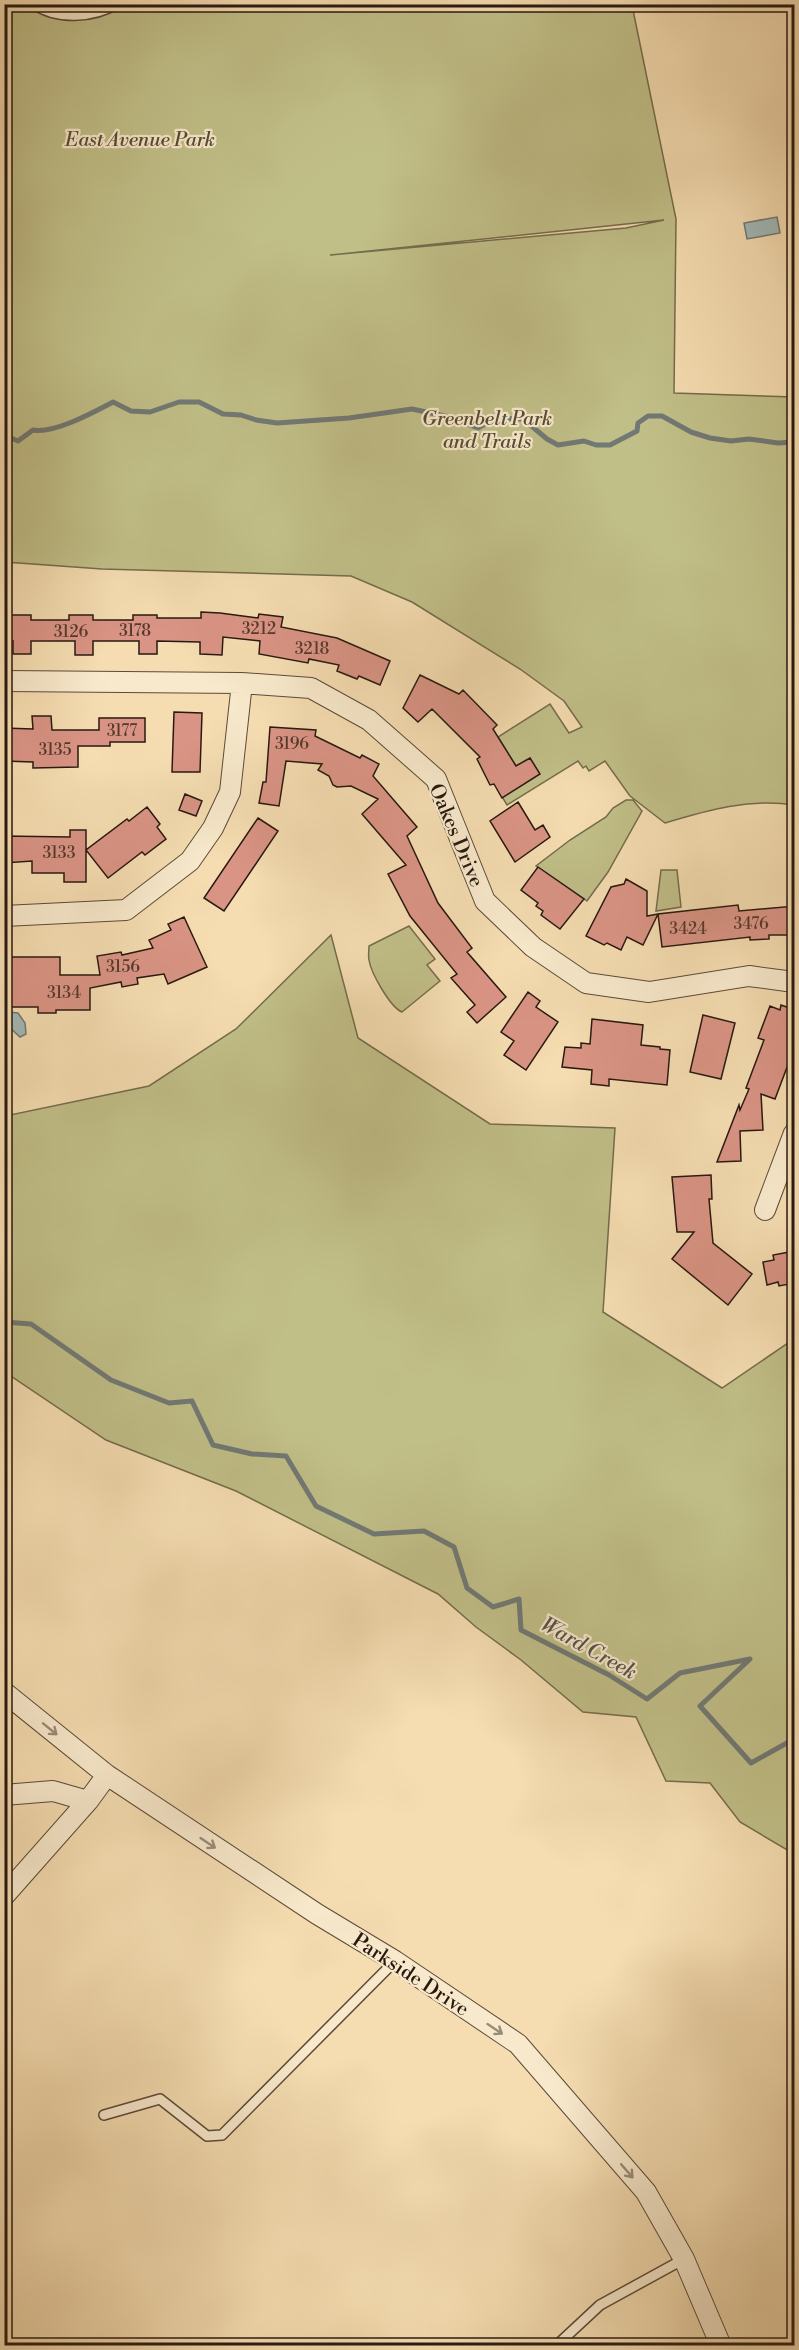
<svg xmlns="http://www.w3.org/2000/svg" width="799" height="2350" font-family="'Libre Bodoni',serif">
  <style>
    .green { fill: #c1bf88; stroke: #746c4c; stroke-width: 1.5; fill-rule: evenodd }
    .water { fill: #a2b9b8; stroke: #717975; stroke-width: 1.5 }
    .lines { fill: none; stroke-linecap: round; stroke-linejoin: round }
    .stream { stroke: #717975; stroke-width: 5 }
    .building { fill: #da9485; stroke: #281910; stroke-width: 1.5 }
    .lane-casing { stroke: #5b4a38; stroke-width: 12 }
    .street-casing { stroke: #5b4a38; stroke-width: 22 }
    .lane { stroke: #f8e9cc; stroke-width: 9 }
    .street { stroke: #f8e9cc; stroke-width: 20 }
    .oneway { stroke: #9a8b77 }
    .labels { text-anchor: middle; stroke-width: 4.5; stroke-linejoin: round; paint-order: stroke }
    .number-label { font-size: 16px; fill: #54382d }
    .park-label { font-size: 20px; font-style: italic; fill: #564b34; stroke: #f8e9cc }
    .street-label { font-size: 20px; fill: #281910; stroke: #f8e9cc }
    .water-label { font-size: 21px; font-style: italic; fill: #53514b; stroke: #f8e9cc }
  </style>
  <rect width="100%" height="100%" fill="#f5ddb1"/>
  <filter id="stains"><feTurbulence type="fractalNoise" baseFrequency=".00333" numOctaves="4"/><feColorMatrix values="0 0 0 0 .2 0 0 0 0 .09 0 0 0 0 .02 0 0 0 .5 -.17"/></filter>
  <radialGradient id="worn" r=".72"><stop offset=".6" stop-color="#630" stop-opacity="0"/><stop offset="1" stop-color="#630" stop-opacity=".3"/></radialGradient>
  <path class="green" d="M5,5H632L676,219L674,393L794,397V805C750,798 708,810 665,823L630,796L605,761L589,771L586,766L583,768L578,761L507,805L501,795L539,773L530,758L516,766L498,737L550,704L569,733L582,727L564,701L520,669L412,602L351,576L102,569L5,562ZM664,220L626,228L330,255H331Z
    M626,800H633L642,811L608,872L587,901L536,866L570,840L606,817L613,808Z
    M661,870H677L681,907L656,911Z
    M409,926L435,959L427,965L440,981L402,1012C390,1007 371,973 369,960C368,956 369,950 369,946Z
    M331,935L358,1038L490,1124L615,1128L603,1312L722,1388L794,1339V1854L740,1822L710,1783L666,1781L636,1717L583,1712L521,1660L476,1627L438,1594L236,1491L106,1440L5,1372V1116L149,1086L236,1029Z"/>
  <path class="water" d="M777,217L780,233L747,239L744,223Z
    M9,1012L18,1013L25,1023L26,1034L20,1037L8,1026L10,1024Z"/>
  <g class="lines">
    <path class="stream" d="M4,435L18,441L33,430C54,434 94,412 113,402L131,411L150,412L179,402H199L223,414L241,415L256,420L277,423L349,418L412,409L445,416L478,428L495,418L523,419L547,439L558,445L584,441L596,445H610L637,431L638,423L648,416H662L691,432L710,438L731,441L749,439L778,443L794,442
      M4,1322L31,1324L111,1380L169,1403L192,1401L213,1445L252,1454L286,1456L316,1506L374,1534L424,1531L454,1547L467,1588L493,1607L519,1599L521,1630L609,1675L647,1699L680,1673L750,1659L700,1706L751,1763L794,1739"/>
  </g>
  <path class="building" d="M201,612L220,613L258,618L259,614L283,617L281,627L337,638L390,661L380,685L359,676L357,679L337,671L339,665L309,659L308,663L259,654L260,641L223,637L222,655L200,654V642L157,641V654H139V641H93V655H75V641H31V654H13V641H4V620H7V615H31V620H69V615H93V620H133V615H157V618H201Z
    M420,675L459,694L463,690L497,725L493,729L516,766L530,758L540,774L502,798L494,784L490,785L477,759L480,757L432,709L418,722L403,708Z
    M174,712L202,713L200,772H172Z
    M32,716H51L52,730H99V718H145V742H110V746H78V767L33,768V762L4,761V728L33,729Z
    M270,727L316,730L315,736L360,758L362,755L379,764L373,776L417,827L407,836L438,903L472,948L467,952L506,997L477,1023L467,1012L475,1005L451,978L457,974L410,916L388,874L406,865L362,814L378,799L351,786L337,787L333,785L329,776L318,770L322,764L286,761L279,806L259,803L263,782H266Z
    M185,794L202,801L196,816L179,810Z
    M518,802L535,830L543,825L550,837L515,862L490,821Z
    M147,807L160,824L157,827L166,839L145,855L142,852L108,878L86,850L127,819L129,821Z
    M258,818L278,831L224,911L204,898Z
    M70,830H86V882H64V873H32V861L4,863V836L70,837Z
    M538,867L584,899L560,929L541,915L543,911L536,906L538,903L521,890Z
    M626,879L647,891V916L658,914L643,945L627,937L621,950L607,943L604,945L586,936L611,887L624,884Z
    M738,905L739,911L795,906V935H769V939L750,940V937L662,947L658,914Z
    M184,917L207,967L168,984L164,974L137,978L138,984L122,987L121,982L90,988V1010H56V1013H38V1007H4V957H60V975H100L97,956L121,952L122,955L153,948L149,940L171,930L168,924Z
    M528,992L540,1001L536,1007L558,1022L526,1070L504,1055L514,1041L501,1032Z
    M781,1005L795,1010V1046L775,1099L761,1094L763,1130L740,1131L741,1161L717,1162L739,1105L740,1110L749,1089L746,1088L764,1040L758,1038L770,1006L780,1010Z
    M703,1015L735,1023L721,1079L690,1072Z
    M592,1019L643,1025L641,1045L660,1047V1049L670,1050L667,1085L609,1079V1086L591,1084L592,1070L562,1067L565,1047L581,1048V1043L590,1044Z
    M711,1175L712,1199H709L713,1243L752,1274L728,1305L672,1259L694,1232H677L672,1177Z
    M795,1251V1283L779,1286L778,1282L767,1285L763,1262L774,1260L773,1255Z"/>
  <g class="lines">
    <g class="lane-casing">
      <path id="lane" d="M34,4C57,20 93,18 116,4
        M104,2115L160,2099L207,2136L222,2135L395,1961
        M556,2346L600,2305L684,2259"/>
    </g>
    <g class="street-casing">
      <path id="street" d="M4,681L242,683L311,688L369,720L436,779L485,901L533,947L586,983L649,992L749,976L794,982
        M4,916L126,910L190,861L213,828L230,792L242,683
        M765,1210L794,1133
        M4,1692L107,1775L317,1914L395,1961L518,2044L646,2192L684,2259L721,2346
        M4,1795L53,1791L88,1801
        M4,1896L88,1801L107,1775"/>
    </g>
    <use href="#lane" class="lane"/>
    <use href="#street" class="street"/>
  </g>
  <defs><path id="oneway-shaft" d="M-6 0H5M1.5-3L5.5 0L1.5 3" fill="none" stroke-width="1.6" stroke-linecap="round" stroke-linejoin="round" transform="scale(1.5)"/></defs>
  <g class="oneway">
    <use href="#oneway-shaft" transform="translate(50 1729) rotate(39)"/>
    <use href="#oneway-shaft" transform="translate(208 1843) rotate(34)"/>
    <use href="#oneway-shaft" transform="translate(495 2029) rotate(34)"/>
    <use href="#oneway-shaft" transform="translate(627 2171) rotate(49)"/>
  </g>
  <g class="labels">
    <g class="number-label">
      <text x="259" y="634">3212</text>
      <text x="135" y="636">3178</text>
      <text x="71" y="637">3126</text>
      <text x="312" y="654">3218</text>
      <text x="122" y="736">3177</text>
      <text x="292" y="749">3196</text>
      <text x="55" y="755">3135</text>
      <text x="59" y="858">3133</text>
      <text x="751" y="929">3476</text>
      <text x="688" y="934">3424</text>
      <text x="123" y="972">3156</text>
      <text x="64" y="998">3134</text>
    </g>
    <g class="park-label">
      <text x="140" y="146">East Avenue Park</text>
      <text x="487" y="425">Greenbelt Park<tspan x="487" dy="23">and Trails</tspan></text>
    </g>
    <g class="street-label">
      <text transform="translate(457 835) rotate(67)" y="7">Oakes Drive</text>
      <text transform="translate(411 1974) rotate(33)" y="7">Parkside Drive</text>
    </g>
    <g class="water-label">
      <text transform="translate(589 1648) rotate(29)" y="7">Ward Creek</text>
    </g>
  </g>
  <rect width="799" height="2350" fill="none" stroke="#f5ddb1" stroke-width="24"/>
  <rect x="6" y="6" width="787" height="2338" fill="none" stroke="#281910" stroke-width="3"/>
  <rect x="12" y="12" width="775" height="2326" fill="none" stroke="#281910" stroke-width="1.5"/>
  <rect width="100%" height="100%" filter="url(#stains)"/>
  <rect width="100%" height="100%" fill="url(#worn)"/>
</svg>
